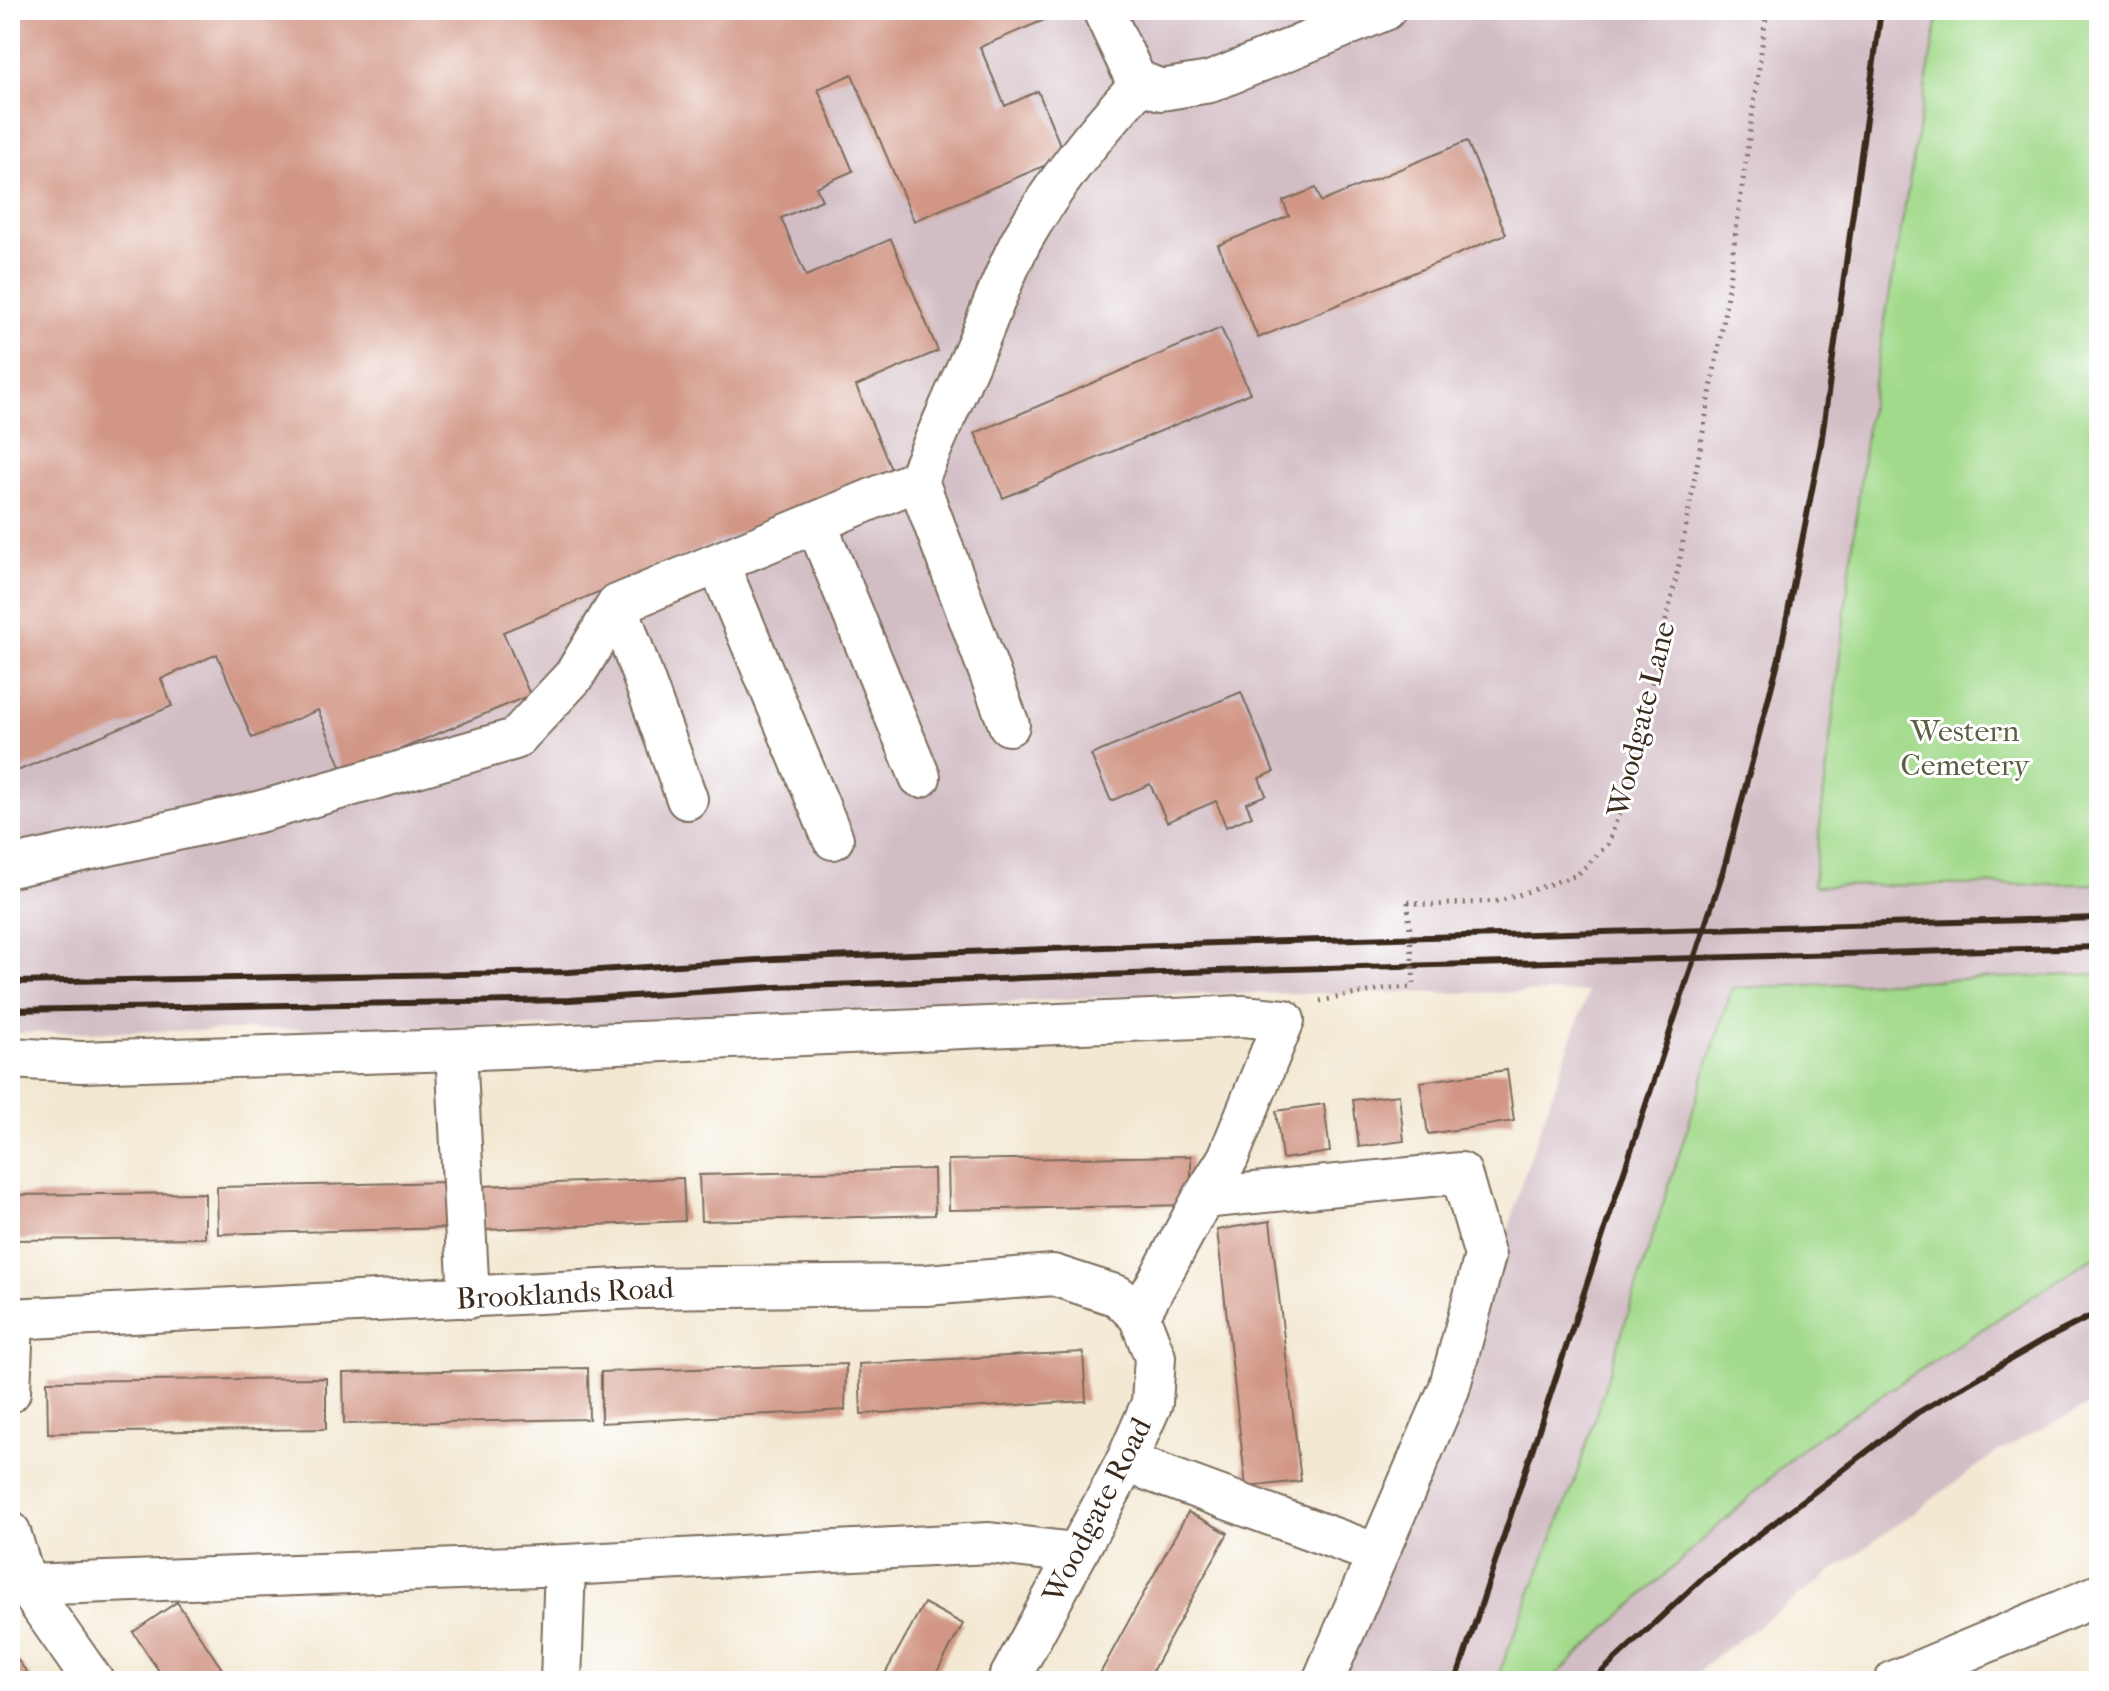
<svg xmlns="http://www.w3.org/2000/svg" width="2109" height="1691" font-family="'IM FELL French Canon',serif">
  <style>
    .industrial { fill: #d2bdc5 }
    .green { fill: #a2da8b; stroke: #6e8254; stroke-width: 2 }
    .building { fill: #d19685 }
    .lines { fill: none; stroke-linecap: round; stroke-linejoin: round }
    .minor-casing { stroke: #7b6c5d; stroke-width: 44 }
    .path { stroke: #7b6c5d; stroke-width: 5; stroke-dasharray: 2 6; stroke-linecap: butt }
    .minor { stroke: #fff; stroke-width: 40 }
    .rail { stroke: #3b2a1e; stroke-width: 6 }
    .path-bridge { stroke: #7b6c5d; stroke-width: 5; stroke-dasharray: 2 6; stroke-linecap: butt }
    .labels { text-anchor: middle; stroke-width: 6; stroke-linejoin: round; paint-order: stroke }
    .street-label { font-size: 30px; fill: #3b2a1e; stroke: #fff }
    .park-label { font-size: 30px; fill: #5a5f3f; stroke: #fff }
  </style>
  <rect width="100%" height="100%" fill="#fff"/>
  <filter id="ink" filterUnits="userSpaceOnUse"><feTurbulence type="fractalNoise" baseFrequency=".0125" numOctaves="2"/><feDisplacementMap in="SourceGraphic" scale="16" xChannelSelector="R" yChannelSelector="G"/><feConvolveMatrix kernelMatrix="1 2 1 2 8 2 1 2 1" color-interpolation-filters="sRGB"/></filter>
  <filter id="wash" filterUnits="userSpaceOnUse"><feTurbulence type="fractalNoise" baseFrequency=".006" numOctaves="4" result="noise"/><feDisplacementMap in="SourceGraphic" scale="32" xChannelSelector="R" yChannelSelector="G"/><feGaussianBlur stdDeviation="1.8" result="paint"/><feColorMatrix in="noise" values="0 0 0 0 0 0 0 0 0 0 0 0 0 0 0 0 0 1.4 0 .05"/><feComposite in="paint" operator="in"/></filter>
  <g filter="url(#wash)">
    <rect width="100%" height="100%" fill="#f3e8d2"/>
    <path class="industrial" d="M10,10H1939L1867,424L1914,887L2099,884V974L1732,988L1573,1486L1496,1681H1333L1448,1412L1509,1229L1523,1177L1588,992L1159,994L611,1025L10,1033Z
      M2099,1255V1400L1997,1452L1715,1657L1688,1681H1550L1808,1443L2085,1262Z"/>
    <path class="green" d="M1939,10H2099V884L1813,886L1867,424Z
      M2099,974V1255L2085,1262L1808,1443L1550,1681H1496L1573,1486L1732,988Z"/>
    <g id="blocks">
      <path class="building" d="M10,10H1068L980,47L1005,106L1038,91L1065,157L914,221L852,74L818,89L853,171L816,187L822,200L781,218L806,276L891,239L938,351L856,386L891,469L503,632L530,695L344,773L318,710L252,738L217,654L161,679L172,706L10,774Z
        M1467,141L1506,234L1258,338L1218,245L1289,216L1283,201L1316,188L1321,202Z
        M1221,328L1250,393L1003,498L975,433Z
        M1241,692L1274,772L1259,778L1266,795L1246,803L1252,816L1226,827L1216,801L1167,822L1150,784L1111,801L1091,755Z
        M1507,1070L1514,1121L1428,1134L1420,1082Z
        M1399,1095L1404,1141L1359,1147L1353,1100Z
        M1324,1104L1330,1152L1282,1159L1276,1111Z
        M1191,1156V1205L949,1210L948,1160Z
        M934,1169L935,1215L701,1221L699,1175Z
        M683,1178L685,1221L485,1230L483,1186Z
        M450,1182L451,1228L218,1234L217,1187Z
        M205,1193V1238L10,1240V1195Z
        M1270,1221L1301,1481L1246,1487L1217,1230Z
        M1083,1352L1086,1401L861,1414L859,1364Z
        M846,1364L845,1410L601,1423V1372Z
        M588,1368L589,1419L344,1424L343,1373Z
        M326,1378V1429L48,1433L47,1381Z
        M1188,1512L1228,1533L1168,1642L1147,1681H1096Z
        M177,1602L212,1654L230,1681H166L150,1658L133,1632Z
        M924,1603L963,1624L932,1681H881Z
        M10,1650L29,1675L33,1681H10Z"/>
    </g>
  </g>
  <g filter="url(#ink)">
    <use href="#blocks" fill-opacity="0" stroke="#7b6c5d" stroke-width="2"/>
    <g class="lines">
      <g class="minor-casing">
        <path id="minor" d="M1103,10L1136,80L1161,90L1210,82L1385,10
          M918,481L1009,725
          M816,523L920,777
          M718,563L833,839
          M687,799L617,605L918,480C936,436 956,394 974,351C991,313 1003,274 1023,238C1056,180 1097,130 1142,82
          M10,867L258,812L515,739L574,676L617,605
          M456,1050L469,1298
          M10,1058L81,1062L456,1050L1243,1016L1284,1020L1228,1158L1203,1198
          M1139,1316L1203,1198L1461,1173L1485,1256L1449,1389L1323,1681
          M10,1319L640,1288L926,1285L1053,1275L1118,1296L1139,1316L1155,1357L1152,1403L1126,1462L1008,1681
          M10,1392L13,1319
          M1126,1462L1377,1554
          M10,1532L26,1585L93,1681
          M26,1585L565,1565L989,1543L1075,1553
          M561,1681L565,1565
          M1895,1681L2099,1595"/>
      </g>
      <path class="path" d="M1408,902L1432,905L1500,901L1577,875L1608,844L1625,797L1678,569L1723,323L1767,10
        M1320,1001L1383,989L1414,987"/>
      <use href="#minor" class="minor"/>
      <path class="rail" d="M10,982L568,972L774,959L1216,943L2099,918
        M10,1010L569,1000L775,987L1217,971L2099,947
        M1456,1681L1725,865L1779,658L1821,444L1881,10
        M1592,1681L1705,1576L1917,1413L2042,1341L2099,1312"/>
      <path class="path-bridge" d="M1408,902L1414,987"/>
    </g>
  </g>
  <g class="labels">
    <g class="street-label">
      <text transform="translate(1641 719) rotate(-76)" y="10">Woodgate Lane</text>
      <text transform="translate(565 1293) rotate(-3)" y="10">Brooklands Road</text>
      <text transform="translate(1097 1510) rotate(-63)" y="10">Woodgate Road</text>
    </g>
    <g class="park-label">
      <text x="1965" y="741">Western<tspan x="1965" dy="34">Cemetery</tspan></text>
    </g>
  </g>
  <rect width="2109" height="1691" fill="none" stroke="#fff" stroke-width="40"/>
</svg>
